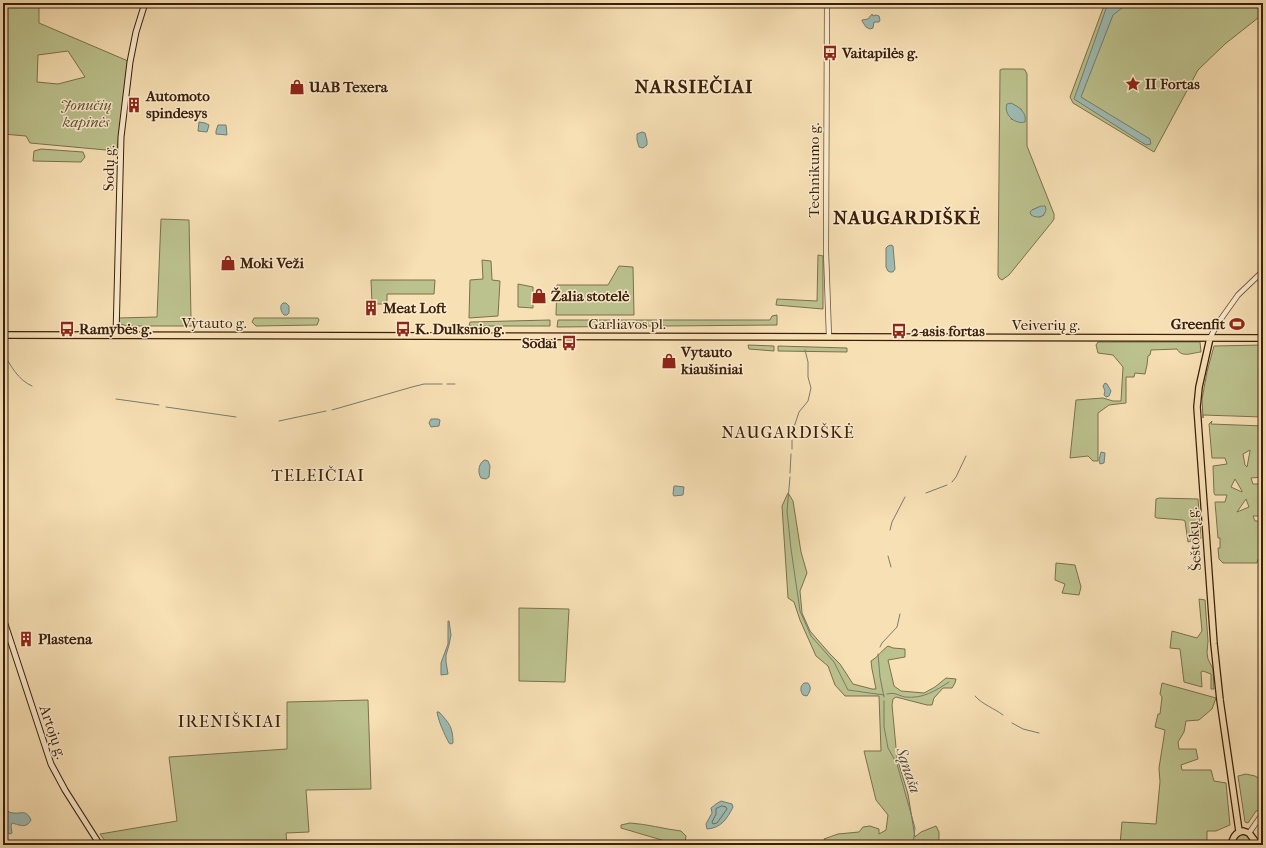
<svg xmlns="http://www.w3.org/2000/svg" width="1266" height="848" font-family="'IM FELL French Canon',serif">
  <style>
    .green { fill: #bcc28e; stroke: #7c704c; fill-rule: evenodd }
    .water { fill: #9ebcb4; stroke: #767d70 }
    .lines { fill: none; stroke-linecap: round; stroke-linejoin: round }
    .shore { stroke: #6c6e5f; stroke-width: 1 }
    .stream { stroke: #767d70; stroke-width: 1 }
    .tertiary-casing { stroke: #6a4f34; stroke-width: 6 }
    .secondary-casing { stroke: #3b1f0a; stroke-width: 7 }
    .primary-casing { stroke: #3b1f0a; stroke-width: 8 }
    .tertiary { stroke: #faebce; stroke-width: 4.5 }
    .secondary { stroke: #faebce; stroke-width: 5 }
    .primary { stroke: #f7e0b4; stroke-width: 5.5 }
    .labels { text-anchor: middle; stroke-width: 3; stroke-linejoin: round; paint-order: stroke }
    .poi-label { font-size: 15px; font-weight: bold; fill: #3b1f0a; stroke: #faebce; text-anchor: start }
    .park-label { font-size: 15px; font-style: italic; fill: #625032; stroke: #faebce }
    .street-label { font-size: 15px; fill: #3b1f0a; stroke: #faebce }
    .water-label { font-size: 16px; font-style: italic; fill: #594e3d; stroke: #faebce }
    .quarter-label { font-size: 17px; letter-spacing: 1px; fill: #3b1f0a; stroke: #faebce }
    .district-label { font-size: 19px; font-weight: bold; letter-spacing: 1px; fill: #3b1f0a; stroke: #faebce }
  </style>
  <rect width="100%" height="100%" fill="#f7e0b4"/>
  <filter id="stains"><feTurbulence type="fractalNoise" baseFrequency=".005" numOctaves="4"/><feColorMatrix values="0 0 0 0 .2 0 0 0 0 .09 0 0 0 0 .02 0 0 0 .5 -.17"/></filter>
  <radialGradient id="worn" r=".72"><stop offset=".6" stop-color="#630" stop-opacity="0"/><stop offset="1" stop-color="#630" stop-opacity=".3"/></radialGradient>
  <path class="green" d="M3,3H39V23L128,61L117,151L30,143L26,136L3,134ZM68,51L85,77L58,84L37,82L38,55Z
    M1105,3H1263V14L1225,44L1198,70L1154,152L1073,103L1070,97Z
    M1002,69H1023L1025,70L1027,74V146L1054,214V219L1052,222L1009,275L1002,280L999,278L998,275L1000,73V70ZM1014,105L1022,110L1012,120L1010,116ZM1039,207L1044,215L1040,217L1034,216L1032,210Z
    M41,149L83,152L85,157L81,162L33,161L34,151Z
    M161,219L189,220L191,317L195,319V324L191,326H128L119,324V318L157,317Z
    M818,255L823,256V309L776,305L777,299L817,301Z
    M482,260L491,261L492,280L500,281L498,316L469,318L470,280L483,279Z
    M619,266L633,267L634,315H556L557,285H608Z
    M371,280H435L434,294H387V304H372Z
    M518,284L533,287V308L518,307Z
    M777,315V325L557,327L558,320H770L772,316Z
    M254,318H318L319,320L317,325L256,326L252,322Z
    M550,320V326H469L470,322Z
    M1098,342H1200L1201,352C1191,353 1182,358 1177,349L1151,350L1150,355L1148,356L1147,365L1145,374L1135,373L1134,377H1126V403L1109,405L1098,413V461H1093L1088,456L1070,458L1076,400L1103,398L1113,401H1121L1123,367L1113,355L1098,353L1096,345Z
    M748,345L774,346V351L749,349Z
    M1263,345V417L1203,415V418L1202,399L1207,372L1214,346Z
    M778,346L847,348V352L778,351Z
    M1212,421L1211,424L1263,426V477L1251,478L1253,484H1263V516H1253L1255,521H1263V559H1258L1257,563H1223L1219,559L1218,548H1220V538H1218L1215,502H1225L1227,495H1215L1214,493L1213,466L1227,464L1225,458H1212L1209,424ZM1250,450V451L1247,467L1245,465L1243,454ZM1235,479L1242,491V492L1231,487ZM1246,499L1249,507L1237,512Z
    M788,493L793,501L801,552L807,573L800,591L802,613L810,631L830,654L840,664L853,684L872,689H876L872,669L871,661C878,657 882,650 888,646L893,648L905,649V657L888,660L894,686L901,691L924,693L935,687L946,678L956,679L955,683L952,688H943L934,698L932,705H927L896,697L893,699L892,705L897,758L908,794L915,837L921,832L936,826L939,832V845H852L849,841L837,845H827L824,839L838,834L859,832L863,827L870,826L879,829V834L886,830L888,815L876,800L864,751H881L879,696H845L835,685L828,666L816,656L800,620L794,602L788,598L782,506Z
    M1159,498L1198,499L1201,538L1188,542L1185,521L1183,520L1157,518L1155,517L1156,499Z
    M1056,563L1075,565L1081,587L1079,595L1062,593L1065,584L1055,580Z
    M1199,599L1205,600L1208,641L1207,653L1208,659L1213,669L1214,689H1211V674L1203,671L1201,672L1202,687L1184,682L1180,649L1170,648L1172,631L1197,638L1202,631Z
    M519,608L569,609L565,682L519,681Z
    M1162,683L1216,698L1212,709L1199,720L1186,721L1184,732L1178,742L1179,749H1196L1198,759L1181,765L1182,770H1211L1214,781L1226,783L1230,825L1216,831H1207V845H1120L1122,822L1156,824L1160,782L1159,768L1165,730L1155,727L1158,714H1160L1162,697L1160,694Z
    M368,700L371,789L306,790L309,832L286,833L287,845H133L132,844L130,845H108L100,834L177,821L169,757L287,749V702Z
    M1246,774L1255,776L1263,781V808L1261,810L1256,811L1248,823L1245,822L1238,776Z
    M630,823C647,824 664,829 681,831L686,836L685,843L682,845H669L665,841L621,828V825Z
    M1238,834H1247L1255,845H1233Z"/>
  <path class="water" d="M1108,3H1125L1122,8L1113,15L1081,97L1150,139L1151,144L1146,145L1074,99Z
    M872,14L873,16L876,15L879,16L880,20L879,22H874L873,28L870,29L866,27L862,21V20L868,19Z
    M1011,103C1019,107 1027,112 1025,122C1015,125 1003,114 1007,104Z
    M199,122L205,123L209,125L207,132L198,131Z
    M218,125H226L227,135L216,134V131Z
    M642,132L645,133L647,141V145L643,148L639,147L637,140V134Z
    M1041,206H1045L1046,209C1045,217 1038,219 1031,215L1030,212L1032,210Z
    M891,245L893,246L895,269L893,272H890L888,271L886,267V248L888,246Z
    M283,303H286L289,306V313L287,315H284C281,312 279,306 283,303Z
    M1105,383L1107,384L1111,391L1109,396L1106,397L1104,395L1105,391L1103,386Z
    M431,419H438L440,420L439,426L431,427L429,423Z
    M1101,452L1105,453L1104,463L1100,464L1099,460Z
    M485,460L488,461L490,466L489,477L486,479L481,478C477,472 479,462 485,460Z
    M674,486H676L684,487L683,495L674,496L673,494Z
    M448,621H449L451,635L449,645L446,655V662L448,674L441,675V663L448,644Z
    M804,683H808C812,688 810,691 807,696L803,695C800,691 800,686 804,683Z
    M437,712H439C449,723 453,727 453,743L451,744L449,743C444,733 439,723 437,712Z
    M721,801L732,804L733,807C727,819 721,828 707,829L706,824L712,813L711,808L716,804Z
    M3,810C6,810 10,813 13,813C22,814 26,809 31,820C26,829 20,825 12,823L11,826L12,833L10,834L3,830Z"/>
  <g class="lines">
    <path class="shore" d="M722,806L726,807L727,809L717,823L713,824L712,822L716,814V809Z"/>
    <path class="stream" d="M3,352C10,365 18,380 32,386
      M447,384H455
      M116,399L159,405
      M166,407L236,417
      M332,410L412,387L424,384H442
      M279,421L326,411
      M792,437V433L799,412L808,401L811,388L808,377V362L805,350
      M792,440V449
      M790,473L791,454
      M790,477L787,511L791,549L800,611L811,636L834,662L848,690L884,695
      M952,482L956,477L966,456
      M926,493L947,485
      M890,530L892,522L905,497
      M888,556L891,567
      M880,647L882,643L897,627L900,614
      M878,654L880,677L884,697
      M887,694C895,692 897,695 905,697C923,699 935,691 949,682
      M975,696C983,705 994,708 1003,715
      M884,701V727L888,748L897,764L915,828L913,845
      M1012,723L1023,729L1039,733"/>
    <g class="tertiary-casing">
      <path id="tertiary" d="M827,3L826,251L829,337
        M1210,338L1218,323L1238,295L1263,271
        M1249,833L1263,813"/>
    </g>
    <g class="secondary-casing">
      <path id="secondary" d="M116,335L121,137L130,62L136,32L145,3
        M3,618L51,764L65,790L100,845"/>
    </g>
    <g class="primary-casing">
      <path id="primary" d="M3,335L1263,338
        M1210,338L1199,387L1197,407L1214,644L1220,700L1239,831
        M1231,845C1233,838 1235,832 1243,831L1249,833L1258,845"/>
    </g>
    <use href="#tertiary" class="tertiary"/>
    <use href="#secondary" class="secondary"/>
    <use href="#primary" class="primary"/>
  </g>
  <defs>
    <g id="bus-bare" transform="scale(1.2)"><path d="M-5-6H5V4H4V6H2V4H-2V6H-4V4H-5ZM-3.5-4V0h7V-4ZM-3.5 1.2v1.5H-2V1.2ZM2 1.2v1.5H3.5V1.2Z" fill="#8f2418" stroke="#faebce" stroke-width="2.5" paint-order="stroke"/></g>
    <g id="sight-bare" transform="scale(1.2)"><path d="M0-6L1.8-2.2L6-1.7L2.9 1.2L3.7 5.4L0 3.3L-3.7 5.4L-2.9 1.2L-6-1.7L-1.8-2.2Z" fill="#8f2418" stroke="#faebce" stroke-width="2.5" paint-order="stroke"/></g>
    <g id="shop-bare" transform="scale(1.2)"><path d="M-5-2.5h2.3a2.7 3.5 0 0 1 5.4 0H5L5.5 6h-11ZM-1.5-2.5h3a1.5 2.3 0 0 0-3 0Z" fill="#8f2418" stroke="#faebce" stroke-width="2.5" paint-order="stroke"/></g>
    <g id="building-bare" transform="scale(1.2)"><path d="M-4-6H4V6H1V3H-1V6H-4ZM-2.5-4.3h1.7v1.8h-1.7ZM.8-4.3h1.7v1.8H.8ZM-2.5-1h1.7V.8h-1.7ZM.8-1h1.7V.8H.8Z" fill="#8f2418" stroke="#faebce" stroke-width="2.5" paint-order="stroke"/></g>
    <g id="stadium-bare" transform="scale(1.2)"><path d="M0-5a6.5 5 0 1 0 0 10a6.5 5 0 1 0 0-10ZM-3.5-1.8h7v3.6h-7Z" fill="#8f2418" stroke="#faebce" stroke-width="2.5" paint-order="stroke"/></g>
  </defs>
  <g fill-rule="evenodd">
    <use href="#bus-bare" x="830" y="53"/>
    <use href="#sight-bare" x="1133" y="84"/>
    <use href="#shop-bare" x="297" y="87"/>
    <use href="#building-bare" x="134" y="105"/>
    <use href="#shop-bare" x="228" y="263"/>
    <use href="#shop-bare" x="539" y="296"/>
    <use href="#building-bare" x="371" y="308"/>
    <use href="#stadium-bare" x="1237" y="324"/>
    <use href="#bus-bare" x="67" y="329"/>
    <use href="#bus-bare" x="403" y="329"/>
    <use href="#bus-bare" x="899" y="331"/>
    <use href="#bus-bare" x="569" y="343"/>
    <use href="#shop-bare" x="669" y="361"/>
    <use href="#building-bare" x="26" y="639"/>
  </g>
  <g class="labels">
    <g class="poi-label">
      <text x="842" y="58">Vaitapilės g.</text>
      <text x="1145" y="89">II Fortas</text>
      <text x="309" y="92">UAB Texera</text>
      <text x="146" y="101">Automoto<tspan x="146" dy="17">spindesys</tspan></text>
      <text x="240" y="268">Moki Veži</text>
      <text x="551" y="301">Žalia stotelė</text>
      <text x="383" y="313">Meat Loft</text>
      <text x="1225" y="329" text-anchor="end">Greenfit</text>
      <text x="79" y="334">Ramybės g.</text>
      <text x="415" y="334">K. Dulksnio g.</text>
      <text x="911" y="336">2-asis fortas</text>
      <text x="557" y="348" text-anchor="end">Sodai</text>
      <text x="681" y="357">Vytauto<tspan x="681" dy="17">kiaušiniai</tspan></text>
      <text x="38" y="644">Plastena</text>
    </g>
    <g class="park-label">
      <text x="86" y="110">Jonučių<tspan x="86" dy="17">kapinės</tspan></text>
    </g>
    <g class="street-label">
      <text transform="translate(109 168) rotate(-89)" y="5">Sodų g.</text>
      <text transform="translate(814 170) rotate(-90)" y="5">Technikumo g.</text>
      <text x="214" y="328">Vytauto g.</text>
      <text x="627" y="329">Garliavos pl.</text>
      <text x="1046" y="330">Veiverių g.</text>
      <text transform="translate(1194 539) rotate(-94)" y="5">Šeštokų g.</text>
      <text transform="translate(53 732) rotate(71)" y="5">Artojų g.</text>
    </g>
    <g class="water-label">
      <text transform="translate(909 770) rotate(71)" y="6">Sąnaša</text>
    </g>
    <g class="quarter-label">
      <text x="788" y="438">NAUGARDIŠKĖ</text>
      <text x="318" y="481">TELEIČIAI</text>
      <text x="230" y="727">IRENIŠKIAI</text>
    </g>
    <g class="district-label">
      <text x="694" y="93">NARSIEČIAI</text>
      <text x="907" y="224">NAUGARDIŠKĖ</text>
    </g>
  </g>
  <rect width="1266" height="848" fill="none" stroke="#f7e0b4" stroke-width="16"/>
  <rect x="4" y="4" width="1258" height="840" fill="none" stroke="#3b1f0a" stroke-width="2"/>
  <rect x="8" y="8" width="1250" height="832" fill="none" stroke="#3b1f0a"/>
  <rect width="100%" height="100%" filter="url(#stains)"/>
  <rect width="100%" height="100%" fill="url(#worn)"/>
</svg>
